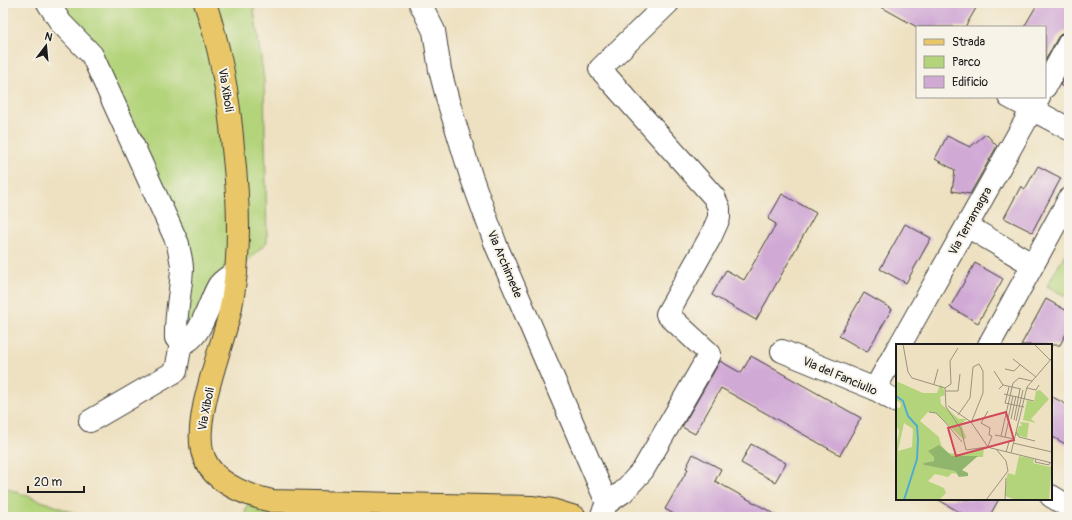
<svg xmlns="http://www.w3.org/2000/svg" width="1072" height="520" font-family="Pangolin,sans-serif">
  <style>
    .green { fill: #b4d47c; stroke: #68784c }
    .building { fill: #d0a9d5 }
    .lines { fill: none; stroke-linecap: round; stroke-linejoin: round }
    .minor-casing { stroke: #3c3a35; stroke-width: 24 }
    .major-casing { stroke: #3c3a35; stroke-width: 24 }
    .minor { stroke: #fff; stroke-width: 22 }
    .major { stroke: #e9c769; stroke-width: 22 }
    .labels { text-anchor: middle; stroke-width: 4; stroke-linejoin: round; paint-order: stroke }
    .street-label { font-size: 12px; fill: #1c1c1c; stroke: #f7f3e8 }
    .inset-river { fill: none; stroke: #50acce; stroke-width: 2 }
    .inset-road { fill: none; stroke: #9a927f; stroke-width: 1 }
    .view { fill: #d1495b; fill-opacity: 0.15; stroke: #d1495b; stroke-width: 2 }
    .inset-edge { fill: none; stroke: #1c1c1c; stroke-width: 2 }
  </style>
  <rect width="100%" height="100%" fill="#f7f3e8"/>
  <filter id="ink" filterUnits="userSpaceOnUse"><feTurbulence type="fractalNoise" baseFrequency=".025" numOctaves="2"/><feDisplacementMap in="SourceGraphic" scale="8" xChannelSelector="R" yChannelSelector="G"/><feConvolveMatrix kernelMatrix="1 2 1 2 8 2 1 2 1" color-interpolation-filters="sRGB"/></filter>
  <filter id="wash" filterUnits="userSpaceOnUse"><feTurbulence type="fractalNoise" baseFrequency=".012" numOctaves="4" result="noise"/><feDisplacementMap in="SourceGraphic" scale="16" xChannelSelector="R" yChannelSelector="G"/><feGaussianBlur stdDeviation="0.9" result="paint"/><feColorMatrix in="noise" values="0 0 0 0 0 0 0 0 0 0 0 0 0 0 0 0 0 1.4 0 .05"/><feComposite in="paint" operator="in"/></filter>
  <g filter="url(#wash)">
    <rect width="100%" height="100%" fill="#eee1c1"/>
    <path class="green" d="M48,3H253L264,80L267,242L236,272L187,343L182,267L92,55Z
      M1069,247V298L1047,286Z
      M3,487L85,517H9L3,515Z
      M250,496L528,517H244Z"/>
    <g id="blocks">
      <path class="building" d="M874,3H979L965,27H917Z
        M1038,3H1069V31L1063,32L1058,37L1045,61V27H1024Z
        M1069,69V90L1060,85Z
        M986,134L997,146L970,194L952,191L955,170L935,159L947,136L970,147Z
        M1038,166L1061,178L1032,232L1004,218L1021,186L1025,189Z
        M782,194L816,213L756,320L712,295L726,270L744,280L776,224L768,219Z
        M905,224L931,238L906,283L880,269Z
        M975,263L1003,279L978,323L950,307Z
        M864,293L892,309L867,352L839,336Z
        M1046,299L1069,312V328L1060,345H1021Z
        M751,356L861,418L840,455L721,388L695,434L682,427L720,361L741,373Z
        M1051,396L1069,406V446L1051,436Z
        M751,444L786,463L775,482L741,463Z
        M693,454L721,469L715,481L780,517H679L665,509L688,469L686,468Z
        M937,499H999L989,517H968Z"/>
    </g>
  </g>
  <g filter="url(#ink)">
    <use href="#blocks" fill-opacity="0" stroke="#3c3a35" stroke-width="1"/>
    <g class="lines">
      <g class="minor-casing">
        <path id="minor" d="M48,3L61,23L92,55L178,244C179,252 182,260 182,269C181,292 175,314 176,338L181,343C201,342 209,300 219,285C224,279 229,276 236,272
          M420,3L434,31L440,70L448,101L471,176L496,245L607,503L601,517
          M1045,87L1069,43
          M1009,97L1069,129
          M967,226L1033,265
          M900,345L1039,97
          M989,345L1069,199
          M782,351L875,389L897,402
          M875,389L897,349
          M90,421L176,371L181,343
          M1051,496L1069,507
          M607,503L623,492L643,470L710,354L667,314L711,236L719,218V208L714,197L600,69L668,3"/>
      </g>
      <g class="major-casing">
        <path id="major" d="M205,3C221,50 229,98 233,148C239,202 241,254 231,307C223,347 194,413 202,451C209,482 246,495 272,501L531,507L552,510L575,517"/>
      </g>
      <use href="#minor" class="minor"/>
      <use href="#major" class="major"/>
    </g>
  </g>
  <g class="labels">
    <g class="street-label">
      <text transform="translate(226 90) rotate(81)" y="4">Via Xiboli</text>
      <text transform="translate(970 221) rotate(-61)" y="4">Via Terramagra</text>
      <text transform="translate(505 264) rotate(67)" y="4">Via Archimede</text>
      <text transform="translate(840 376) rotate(23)" y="4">Via del Fanciullo</text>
      <text transform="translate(206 409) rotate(-79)" y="4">Via Xiboli</text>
    </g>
  </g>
  <g transform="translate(896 344)">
    <rect width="156" height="156" fill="#eee1c1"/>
    <path d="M0,37L27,49H41L44,41L47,43L49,51L44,53L45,60L63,75H71L65,80L70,93L68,96L40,69L32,68L24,77L43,93L45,101L52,109L69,111L88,103L87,113H71L56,112L51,109L42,102L38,117L28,119L29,121L59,127L60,130L56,129L52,133L39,130L32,137L48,144L50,149L43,156H0V104L3,87L0,80V63L4,64L5,60L0,56ZM8,79L17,85L16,103L2,107ZM144,46L153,55L135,75L140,79L127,76L131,56L138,58L140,47ZM124,78L133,79L131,94L120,91L123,82H126ZM123,112L138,115L137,119L154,123L156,120L153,155L120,156L109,152L111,132L112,129L119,131Z" fill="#b4d47c" fill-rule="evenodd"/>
    <path d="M43,101L56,112H82L66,126L72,129V132L63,133L59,127L28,121L27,119L38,117V113L32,107Z" fill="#8fb66c"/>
    <path class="inset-river" d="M0,52L7,57L12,72L21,82L22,95L21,115L8,156"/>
    <path class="inset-road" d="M7,0L12,28L16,34L49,44L50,63L65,85L70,106L91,103L156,119M138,0L154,16M117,15L140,33M109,25L118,27L125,20M98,27L107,41L103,45M38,40L42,25M107,41L125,45M113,43L109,59L128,63M49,44L55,40L54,17L62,4M131,44L140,46L143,41M49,47H62L64,30M108,50L138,57M52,62L75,78L92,103M92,67L85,79L94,84L93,91L96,92L92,102M33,68L40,69L48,77L66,98M62,71L74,54L77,23L83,20L87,27V49L75,79M112,75L117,52M115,75L120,52M118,76L124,45M120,77L127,46M120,88L123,93L139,97M99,91L118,95M105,92L117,39L123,34L136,37M109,93L113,75M117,99L156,108M110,108L113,98H111M115,109L131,43L156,14M140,115L139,118L153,121L154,118M90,156L112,127L110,117L100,105M109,156L110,134"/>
    <path class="view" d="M110,68L118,96L60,112L52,84Z"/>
    <rect width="156" height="156" class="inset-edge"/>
  </g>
  <rect width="1072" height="520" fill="none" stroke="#f7f3e8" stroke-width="16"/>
  <rect x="916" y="26" width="130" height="72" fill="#f7f3e8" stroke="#9f9d96"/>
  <rect x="924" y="39" width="20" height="6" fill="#e9c769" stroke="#9f9d96"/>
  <text x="952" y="46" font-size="12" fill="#1c1c1c">Strada</text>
  <rect x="924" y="56" width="20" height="12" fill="#b4d47c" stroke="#9f9d96"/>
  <text x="952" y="66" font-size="12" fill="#1c1c1c">Parco</text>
  <rect x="924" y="76" width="20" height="12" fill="#d0a9d5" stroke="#9f9d96"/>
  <text x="952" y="86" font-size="12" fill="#1c1c1c">Edificio</text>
  <g transform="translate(46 46) rotate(16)" stroke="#f7f3e8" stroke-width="3" paint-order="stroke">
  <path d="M0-3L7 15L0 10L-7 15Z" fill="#1c1c1c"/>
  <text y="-6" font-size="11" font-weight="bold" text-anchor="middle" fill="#1c1c1c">N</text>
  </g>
  <path d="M28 486v6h56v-6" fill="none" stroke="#1c1c1c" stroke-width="2"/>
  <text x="34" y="486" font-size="12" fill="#1c1c1c" stroke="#f7f3e8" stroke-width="3" paint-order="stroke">20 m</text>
</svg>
